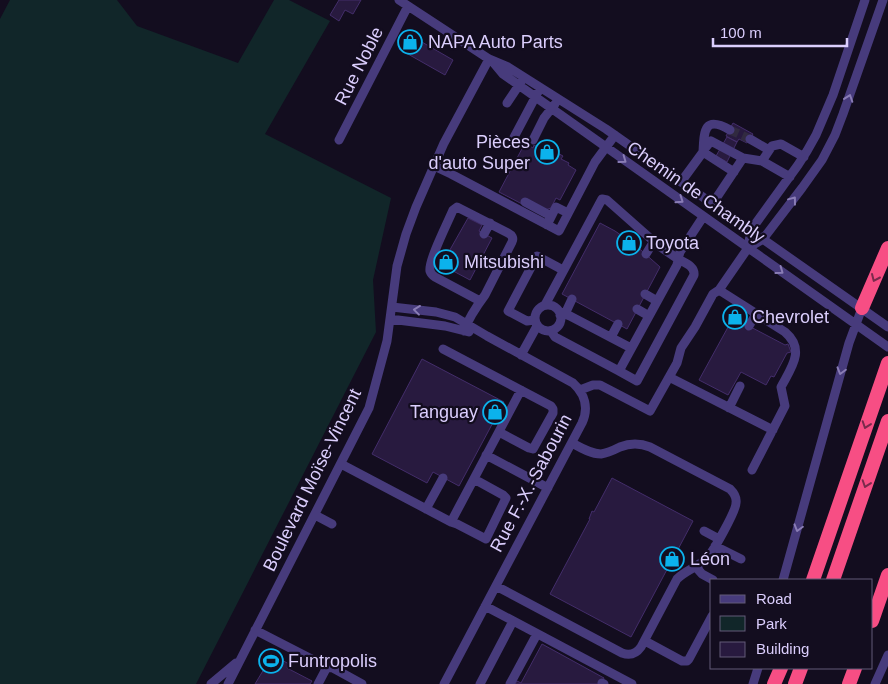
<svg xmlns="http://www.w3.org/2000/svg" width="888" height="684" font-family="Helvetica,sans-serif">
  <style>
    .green { fill: #112629 }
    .building { fill: #281a3f; stroke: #432d6a }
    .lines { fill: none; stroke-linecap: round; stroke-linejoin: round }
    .minor-tunnel { stroke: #312a40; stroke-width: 9; stroke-dasharray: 9 4.5; stroke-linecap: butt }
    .minor { stroke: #473b7c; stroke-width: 9 }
    .highway { stroke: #f74e84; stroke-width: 14 }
    .oneway { stroke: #8a7db6 }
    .oneway2 { stroke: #7a2a4c }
    .labels { text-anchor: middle; stroke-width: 4.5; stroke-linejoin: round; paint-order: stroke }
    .poi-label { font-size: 18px; fill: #dbcefd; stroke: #130d1f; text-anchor: start }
    .street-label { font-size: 18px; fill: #dbcefd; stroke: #130d1f }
  </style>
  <rect width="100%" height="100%" fill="#130d1f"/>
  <path class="green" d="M10,0H117L137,26L238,63L274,0H289L330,21L265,134L391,198L373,280L376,332L196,684H0V19Z"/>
  <path class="building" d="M339,0H361L353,14L345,10L339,21L330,15Z
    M408,34L453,60L445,75L399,49Z
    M733,123L753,134L747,143L739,139L737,142L726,136Z
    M727,137L737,142L727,162L716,156Z
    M525,143L533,148L534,145L543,150L545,146L563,156L561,159L569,163L568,165L576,170L560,200L556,198L551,208L545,210L524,205L499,192Z
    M468,218L482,225L479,231L492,238L470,280L440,264L445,254L447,255Z
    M600,223L615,231L628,240L629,237L634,240L633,243L660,267L627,329L562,294Z
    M736,313L737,316L746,321L745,324L785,345L788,344L791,352L787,353L774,377L771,376L766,385L741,372L728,395L699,380L733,318L732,314Z
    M422,359L504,402L459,486L433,472L427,483L372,454Z
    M612,478L693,521L675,555L677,556L673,563L671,562L631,637L550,594L590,519H589L592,511L594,512Z
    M542,644L604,678L601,684H515L517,681L521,683Z
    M269,653L289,664L287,668L312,681L310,684H255L264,669L262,668Z"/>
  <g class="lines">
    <path class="minor-tunnel" d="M730,130L750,139"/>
    <path class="minor" d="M399,0L489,59L508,67L606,129L888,327
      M493,62L503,74L888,347
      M507,103L521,82
      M750,139L769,150
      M339,140L408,6
      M533,140L544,118L555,104
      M512,141L538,92
      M703,151L711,141L743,158
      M703,152C704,131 704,115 730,130
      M434,166L451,174L559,231L595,162L615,135
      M790,177L762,161L772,146L781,144L804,157
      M681,182L703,152L734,172
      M525,202L551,216
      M713,203L743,158L762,161
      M547,225L556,207L568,213
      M484,234L490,223
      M748,248L751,230L798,165L807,151L816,135L833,95L865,0
      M646,254L654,241
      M645,294L657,301
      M535 318a13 13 0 1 1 26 0a13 13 0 1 1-26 0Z
      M545,305L602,199L607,200L659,246L678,259L680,252L703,217
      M392,307L436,312L455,317L487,336L573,383C585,394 589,408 582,423L444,684
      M637,309L649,316
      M565,314L572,299
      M560,315L565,314L570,316L631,348
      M390,319L445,326L469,332
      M535,320L527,321L508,311L537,256L563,270
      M749,326L756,314
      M464,331C469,317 476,307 485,295L512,242C514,238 512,235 508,233L457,207L453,210C448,222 428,261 430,271C431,274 432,275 435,277L480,301
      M551,331L555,337L619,371L677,265L678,259C685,263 695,266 694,275L637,381L619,371
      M611,337L618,324
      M443,349L551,406L553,409V413L533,449L529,448L499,432
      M521,355L537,326
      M669,377L773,430
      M580,390L593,385H600L650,411L677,363L681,348L695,327L713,294L719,290
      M729,408L740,386
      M486,455L548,488
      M341,464L451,522L521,390
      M752,470L785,406L781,387C791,368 806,350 785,332L719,290L748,248L763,239L802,188L822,160L835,135L843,114L883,0
      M426,509L443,478
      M315,515L332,524
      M451,522L457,524L486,539L506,498L503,495L474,479
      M704,531L719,539
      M715,546L741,559
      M695,566L702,574L713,580
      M783,580L849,343L862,308
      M496,586L622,653C630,656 636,654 641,647L677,579C686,570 698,567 707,558C713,552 736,511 736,503C737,497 734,493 730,489L650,447C640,443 630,443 620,447C614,450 608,453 601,454C591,454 581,448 572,443
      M485,606L632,684
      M255,630L327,667L318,684
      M645,641L682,661H687L689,659L712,616
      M327,667L333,668L362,684
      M602,683L604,684
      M211,684L236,663
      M228,684L369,408L387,341L397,266L406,234L416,207L444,143L489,59
      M480,684L513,621
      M510,684L537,634
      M753,684L758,668
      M875,684L888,655"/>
    <path class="highway" d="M862,308L888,248
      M813,580L888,363
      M833,580L888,421
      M872,621L888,575
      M774,684L781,668
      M795,684L801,668
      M849,684L855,668"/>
  </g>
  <defs><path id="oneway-chevron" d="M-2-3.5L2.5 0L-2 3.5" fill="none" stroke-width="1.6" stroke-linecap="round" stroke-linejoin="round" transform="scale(1.25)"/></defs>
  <g class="oneway">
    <use href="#oneway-chevron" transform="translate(849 98) rotate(-71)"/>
    <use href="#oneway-chevron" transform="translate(623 160) rotate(36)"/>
    <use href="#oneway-chevron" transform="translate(680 200) rotate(35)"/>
    <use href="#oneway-chevron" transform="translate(793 200) rotate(-53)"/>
    <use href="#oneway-chevron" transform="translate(780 271) rotate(36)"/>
    <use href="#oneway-chevron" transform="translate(417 310) rotate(-173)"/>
    <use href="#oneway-chevron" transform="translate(841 371) rotate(106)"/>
    <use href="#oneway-chevron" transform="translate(798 528) rotate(106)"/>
  </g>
  <g class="oneway2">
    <use href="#oneway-chevron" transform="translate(875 278) rotate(114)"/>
    <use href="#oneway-chevron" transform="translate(866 425) rotate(109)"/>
    <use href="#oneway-chevron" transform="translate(866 484) rotate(109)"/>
  </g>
  <defs>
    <g id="shop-ring" transform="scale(1.25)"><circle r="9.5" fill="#130d1f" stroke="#0bb2ec" stroke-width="1.5"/><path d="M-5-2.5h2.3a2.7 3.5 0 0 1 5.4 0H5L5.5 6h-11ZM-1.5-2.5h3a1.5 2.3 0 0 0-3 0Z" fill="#0bb2ec"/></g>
    <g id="stadium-ring" transform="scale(1.25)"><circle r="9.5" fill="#130d1f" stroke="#0bb2ec" stroke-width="1.5"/><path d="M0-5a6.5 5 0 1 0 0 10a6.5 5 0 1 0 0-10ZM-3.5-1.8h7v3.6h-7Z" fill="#0bb2ec"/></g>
  </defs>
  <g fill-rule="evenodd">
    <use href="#shop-ring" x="410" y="42"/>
    <use href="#shop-ring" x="547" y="152"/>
    <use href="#shop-ring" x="629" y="243"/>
    <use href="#shop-ring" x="446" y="262"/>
    <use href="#shop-ring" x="735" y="317"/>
    <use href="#shop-ring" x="495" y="412"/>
    <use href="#shop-ring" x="672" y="559"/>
    <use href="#stadium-ring" x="271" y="661"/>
  </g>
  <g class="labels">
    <g class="poi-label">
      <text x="428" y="48">NAPA Auto Parts</text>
      <text x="530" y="148" text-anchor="end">Pièces<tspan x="530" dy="21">d'auto Super</tspan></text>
      <text x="646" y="249">Toyota</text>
      <text x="464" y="268">Mitsubishi</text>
      <text x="752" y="323">Chevrolet</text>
      <text x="478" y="418" text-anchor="end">Tanguay</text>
      <text x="690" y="565">Léon</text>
      <text x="288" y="667">Funtropolis</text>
    </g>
    <g class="street-label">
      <text transform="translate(359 66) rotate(-63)" y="6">Rue Noble</text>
      <text transform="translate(696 192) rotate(35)" y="6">Chemin de Chambly</text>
      <text transform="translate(312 480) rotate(-64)" y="6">Boulevard Moïse-Vincent</text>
      <text transform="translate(531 483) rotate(-62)" y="6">Rue F.-X.-Sabourin</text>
    </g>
  </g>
  <rect x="710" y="579" width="162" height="90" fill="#130d1f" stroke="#635a78"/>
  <rect x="720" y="595" width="25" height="8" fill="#473b7c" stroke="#635a78"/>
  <text x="756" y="604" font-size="15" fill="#dbcefd">Road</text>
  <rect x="720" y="616" width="25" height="15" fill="#112629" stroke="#635a78"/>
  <text x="756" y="629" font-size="15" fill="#dbcefd">Park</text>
  <rect x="720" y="642" width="25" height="15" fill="#281a3f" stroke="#635a78"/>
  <text x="756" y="654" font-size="15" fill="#dbcefd">Building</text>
  <path d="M713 38v8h134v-8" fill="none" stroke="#dbcefd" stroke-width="2.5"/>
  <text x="720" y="38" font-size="15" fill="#dbcefd" stroke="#130d1f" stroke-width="4" paint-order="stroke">100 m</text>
</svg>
